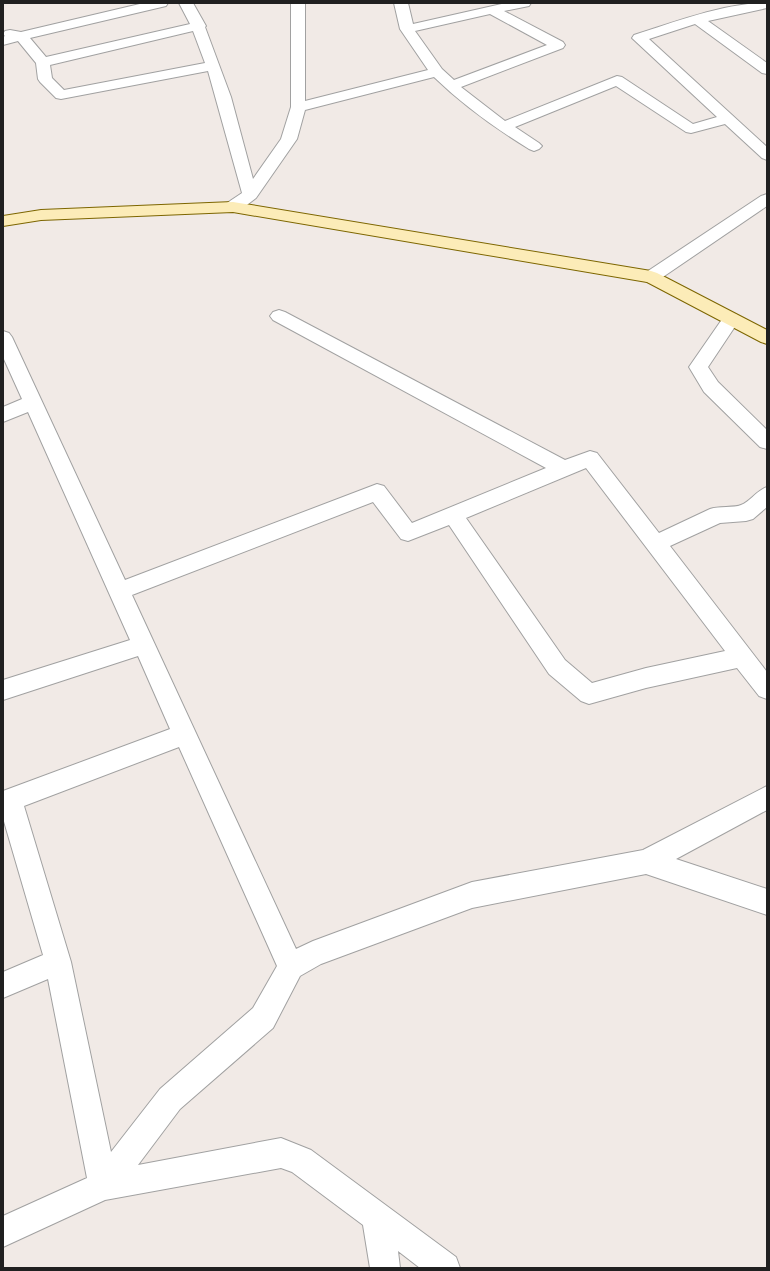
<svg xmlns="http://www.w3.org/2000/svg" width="770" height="1271" font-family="'PT Sans',sans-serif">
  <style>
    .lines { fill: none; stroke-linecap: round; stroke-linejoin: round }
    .street-casing { stroke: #a1a1a1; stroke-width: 2 }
    .secondary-casing { stroke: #7d6600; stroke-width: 2 }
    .street { fill: #fff; fill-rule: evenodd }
    .secondary { fill: #fcecb8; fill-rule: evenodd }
  </style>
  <rect width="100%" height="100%" fill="#f1eae6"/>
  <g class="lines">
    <g class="street-casing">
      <path id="street" d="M144,3H168L166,6L30,38L46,57L190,24L179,3H193L206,26L205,27L231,97L253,179L281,139L291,107V3H305V101L428,70L400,29L394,3H408L413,24L506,3H531L529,6L504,11L563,42L565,45L563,48L461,87L505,121L617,76L622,77L693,124L717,117L632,38L634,35C675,22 724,3 767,3V8L708,21L767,63V74L762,73L695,24L649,39L767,147V160L762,158L725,124L691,133L686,132L616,86L515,127L539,143L542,146L539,149L534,151L529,149C495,128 463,105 434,77L305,110L297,139L256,198L239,211L233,212L227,211L225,207L227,203L242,193L208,71L61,99L56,98L40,82L38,79L36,63L18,41L3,45V37L5,36L3,34L5,31L10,30L21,32ZM490,14L547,45L454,80L442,69L415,31ZM193,31L205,63L64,90L52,78L50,65Z
        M767,194V206L657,281L651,283L645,281L642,277L645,273L761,196Z
        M279,310L285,312L565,460L590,451L597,453L659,533L710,509C719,506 734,508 741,505C751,501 756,491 767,487V507L753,519L746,521L720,523L670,546L767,672V699L759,696L737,668L646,688L589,704L581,701L549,674L449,525L408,541L401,539L373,502L132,595L296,949L313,941L472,882L643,850L767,786V810L676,859L767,889V915L646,874L472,908L321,964L300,976L273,1028L180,1109L138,1165L281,1138L311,1150L456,1257L460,1268H420L398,1251L400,1268H370L363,1225L292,1172L281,1168L105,1200L3,1247V1216L87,1178L48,979L3,998V972L43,955L3,818V791L170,729L138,656L3,700V680L130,640L28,412L3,422V407L22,399L3,357V331L9,333L12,337L125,580L377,484L384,486L412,523L546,468L273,320L270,316L273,312ZM586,468L725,651L646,668L592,683L565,660L466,518ZM179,747L277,966L253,1008L160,1089L111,1152L71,962L24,806Z
        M731,313L737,315L740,319L708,367L718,382L767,430V449L760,447L704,392L689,367L725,315Z"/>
    </g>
    <g class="secondary-casing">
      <path id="secondary" d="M233,202L651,271L657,273L767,330V344L761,342L647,282L233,212L41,220L3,226V216L41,210Z"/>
    </g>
    <use href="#street" class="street"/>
    <use href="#secondary" class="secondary"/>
  </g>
  <rect width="770" height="1271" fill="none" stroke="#202020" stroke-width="8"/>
</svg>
